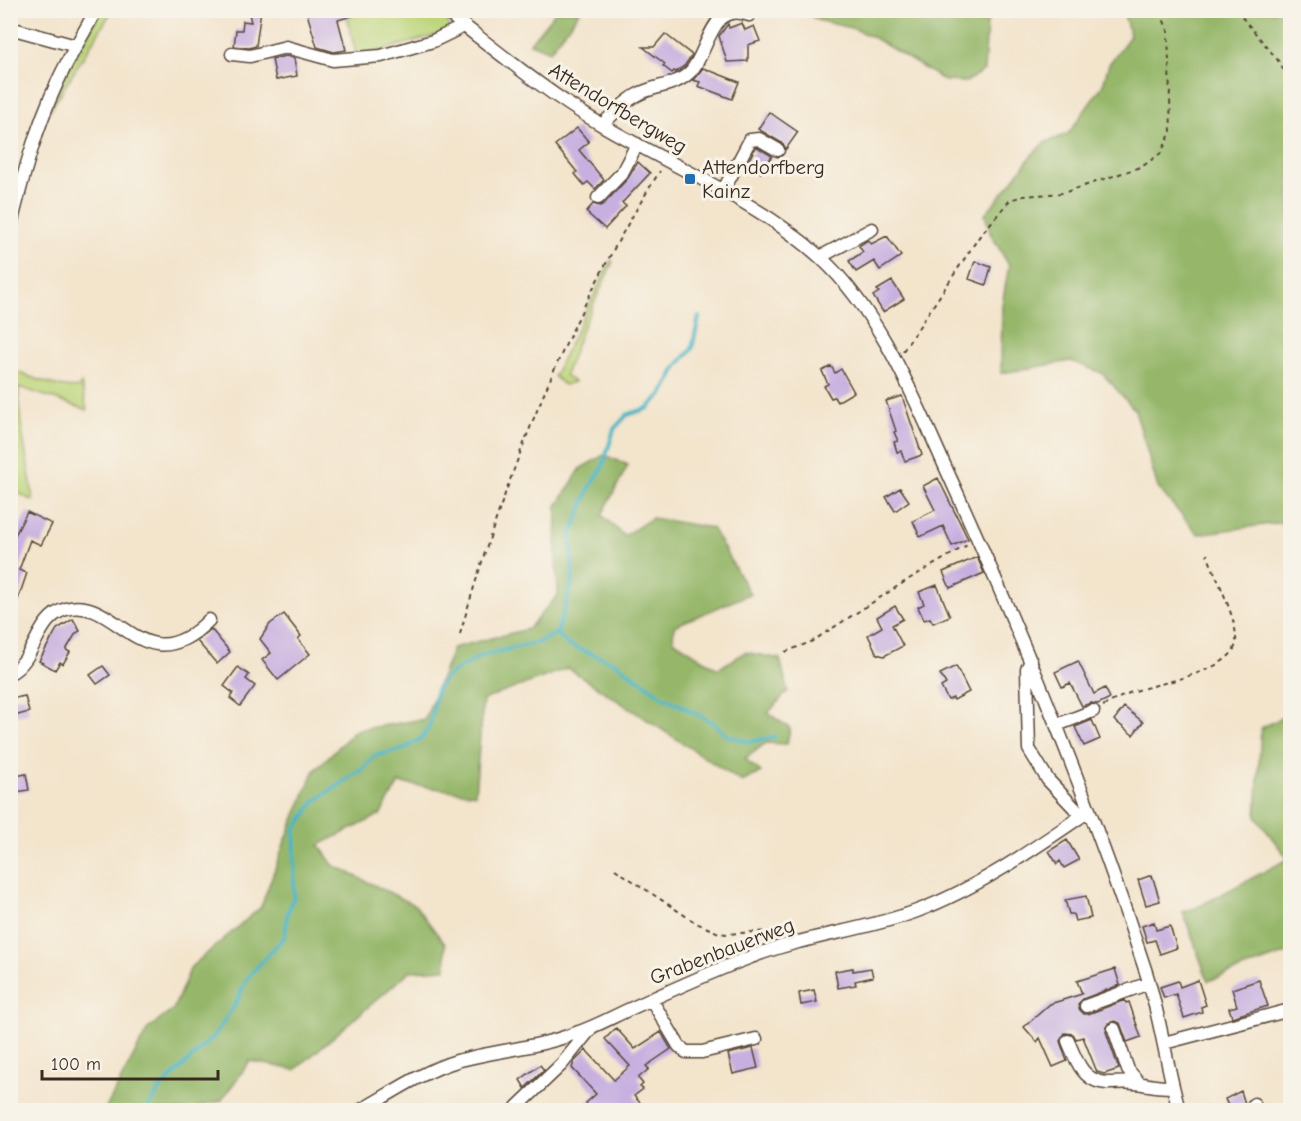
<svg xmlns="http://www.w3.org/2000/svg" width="1301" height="1121" font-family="'Comic Neue',sans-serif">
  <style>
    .green { fill: #bdd67b; stroke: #7c804c; stroke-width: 1.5 }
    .forest { fill: #96b76b; stroke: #687044; stroke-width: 1.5 }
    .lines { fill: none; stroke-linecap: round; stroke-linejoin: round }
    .stream { stroke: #48b5c4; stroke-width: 4 }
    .building { fill: #c7b0e0 }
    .minor-casing { stroke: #574638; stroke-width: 15 }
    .path { stroke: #574638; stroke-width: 2; stroke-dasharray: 4.5 4.5; stroke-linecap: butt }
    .minor { stroke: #fff; stroke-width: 12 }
    .poi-dot { fill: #1f6fb2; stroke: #f7f3e8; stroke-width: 2 }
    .labels { text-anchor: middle; stroke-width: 6; stroke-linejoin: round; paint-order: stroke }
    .street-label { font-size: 21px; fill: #3b2a1e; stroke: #f7f3e8 }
    .poi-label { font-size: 21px; fill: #3b2a1e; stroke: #f7f3e8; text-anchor: start }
  </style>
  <rect width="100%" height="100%" fill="#f7f3e8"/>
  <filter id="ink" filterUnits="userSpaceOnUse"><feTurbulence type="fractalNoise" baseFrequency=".0167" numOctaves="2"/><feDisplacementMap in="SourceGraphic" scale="12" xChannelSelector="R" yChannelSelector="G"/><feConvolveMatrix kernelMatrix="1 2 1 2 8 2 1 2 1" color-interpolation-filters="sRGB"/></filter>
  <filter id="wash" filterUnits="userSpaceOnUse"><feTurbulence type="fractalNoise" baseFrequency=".008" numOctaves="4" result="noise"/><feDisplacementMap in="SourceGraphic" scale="24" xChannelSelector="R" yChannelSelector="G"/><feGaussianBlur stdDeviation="1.35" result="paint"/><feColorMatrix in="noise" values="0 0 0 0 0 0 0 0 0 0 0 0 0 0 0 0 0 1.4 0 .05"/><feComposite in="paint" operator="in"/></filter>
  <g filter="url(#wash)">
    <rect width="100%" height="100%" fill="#f3e4cc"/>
    <path class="green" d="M101,11H112L49,112L60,86Z
      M351,11H434L448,21L449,26L448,32L357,57L347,18L352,16Z
      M611,260L613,262L582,329L565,375L574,382L564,385L554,376Z
      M10,370C28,375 62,391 79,387L81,383L87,410L19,387C17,424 30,464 33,501L11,489Z"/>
    <path class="forest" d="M556,11H580L550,51L530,43Z
      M804,11H984L987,22L984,70L966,82L945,81L876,39L855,29L817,20Z
      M1123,11H1290V528L1285,522L1198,534L1158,488L1135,410L1102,373L1071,361L1001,373L1002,305L1009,265L990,233L985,214L1011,183L1031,156L1044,143L1068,134L1103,85L1109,64L1130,36Z
      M604,455L628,465L602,515L624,536L652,518L712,528L750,594L674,626L673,640L718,669L745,652L780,659L788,691L768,713L790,728L787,744L766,743L745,759L761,772L742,782L568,668L483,700L475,794L399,783L380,815L319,845L333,865L415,905L445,944L446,969L410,971L295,1070L250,1061L221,1101L200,1106L197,1110H105L148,1029L173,1010L191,967L261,907L284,844L314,771L356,730L425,719L453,648L528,629L558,595L556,556L557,506L581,468Z
      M1290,714V952L1208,981L1183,912L1196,908L1288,859L1256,817L1261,728Z"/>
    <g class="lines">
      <path class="stream" d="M557,633L568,645L616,663L662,696L712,722L728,736L749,742L775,737
        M147,1110L160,1089L214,1036L236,1003L248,977L285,936L287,915L294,896L295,830L315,801L363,769L374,756L404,749L422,738L430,725L437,688L450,674L481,656L539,642L557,633L573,579L571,536L590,487L602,469L614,429L627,415L648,408L662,394L677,366L692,349L699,317"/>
    </g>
    <g id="blocks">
      <path class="building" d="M248,10H261L256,46L249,48L234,46L236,30H242L243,21L251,22Z
        M306,10H362V13L338,20L346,50L334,52L317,47Z
        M742,23L745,30L754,26L760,41L748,45V61L727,62L719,36L728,24L729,28Z
        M665,34L692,55L685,65L676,72L674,71L672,73L663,66L665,64L643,47H654Z
        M286,56L294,58L297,76L276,80L272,59Z
        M703,68L739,82L732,99L698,86L700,82L693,80Z
        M769,112L798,132L786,149L782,143L758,129Z
        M577,128L589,142L579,150L604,180L595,189L588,182L584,185L575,174L577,172L555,145Z
        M757,147L772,156L761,173L747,164L755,148Z
        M638,162L650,173L622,203L626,206L605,229L586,212L593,204L600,206L604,204L628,178Z
        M887,236L901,256L880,270L874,261L856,272L849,261L863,252L859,246L868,240L871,244Z
        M975,261L991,267L986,285L969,279Z
        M892,281L904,299L883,312L873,296L879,292L877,290Z
        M831,366L835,373L841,369L854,392L837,402L834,397L831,398L824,386L828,384L822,371Z
        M902,396L922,455L905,461L901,451L897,452L894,442L898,441L894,432L896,431L886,401Z
        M938,478L968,539L952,546L943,526L920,537L913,521L935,510L923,486Z
        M900,488L909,501L895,511L886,497Z
        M27,512L52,524L41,545L30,540L19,570L27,573L12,617H10V545Z
        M977,557L984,573L950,588L943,572Z
        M937,585L950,616L933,623L930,618L924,620L918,607L924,604L919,592Z
        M895,606L903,619L892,625L903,646L884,656L877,654L868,635L882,627L877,617Z
        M284,614L301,636L298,639L310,654L278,680L262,660L271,653L260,639L270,624Z
        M73,619L80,631L76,633L66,650L70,652L63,664L60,662L55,670L39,661L57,629Z
        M211,629L230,652L217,664L197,641Z
        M1078,661L1094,694L1105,688L1110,698L1098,704L1091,703L1082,706L1070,683L1062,687L1055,672Z
        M103,666L110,675L97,684L90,675Z
        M956,666L969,692L954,700L953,698L948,700L941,687L946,684L940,674Z
        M238,667L249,675L246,679L255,686L240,706L230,698L233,693L224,686Z
        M25,696L29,712L14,716L13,711L10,712V699Z
        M1124,707L1143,722L1133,735L1114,720Z
        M1092,720L1100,739L1084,746L1075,727Z
        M26,774L29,790L10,793V777Z
        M1067,840L1079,860L1064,868L1060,861L1057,864L1049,851Z
        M1152,875L1160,901L1146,905L1138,880Z
        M1086,896L1091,918L1075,921L1073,914H1069L1065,900Z
        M1154,922L1156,930L1170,926L1177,948L1160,954L1155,940L1147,942L1142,926Z
        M853,968V971L871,968L873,977L855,981L856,985L838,988L835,971Z
        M1115,969L1120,985L1083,999L1078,1004L1079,1009L1084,1014H1088L1125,1000L1126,1003L1129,1002L1141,1037L1127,1042L1120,1023L1115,1021L1108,1023L1106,1032L1119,1069L1104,1074L1097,1072L1083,1037L1076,1039L1073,1034L1065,1033L1060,1041L1067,1061L1053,1067L1040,1038L1037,1042L1024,1027L1050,1004L1082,994L1077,981Z
        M1198,980L1206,1005L1201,1007L1202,1012L1184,1018L1176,994L1164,998L1160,987L1178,981L1180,987Z
        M1259,980L1268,1006L1232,1017L1229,1008L1237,1006L1232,989Z
        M814,990L817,1002L801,1005L799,993Z
        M616,1028L635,1049L661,1032L671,1049L646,1066L649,1069L638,1078L643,1084L640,1087L643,1089L634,1096L643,1106L638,1110H590L586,1103L596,1094L572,1068L574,1062L586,1050L614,1080L630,1066L605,1039Z
        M753,1048L758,1068L733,1074L728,1054Z
        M540,1065L544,1070L525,1088L520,1080Z
        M1241,1091L1247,1110H1230L1225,1099Z"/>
    </g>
  </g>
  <g filter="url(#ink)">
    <use href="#blocks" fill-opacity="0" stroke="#574638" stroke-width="1.5"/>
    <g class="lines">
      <g class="minor-casing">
        <path id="minor" d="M444,10C496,50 545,92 602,125C675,168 757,200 821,258C884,316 918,408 953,484C1025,642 1091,803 1145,969C1160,1015 1166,1064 1179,1110
          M10,28L76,46
          M232,54L250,56L286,47L333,60L381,56L433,41L464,26
          M602,125C612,115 624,102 637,95C654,85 676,87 691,71C709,51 711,0 749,15
          M723,191L750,140L759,139L778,150
          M598,198L622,173L637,144
          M10,229C22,179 35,130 57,83C68,58 83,35 96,10
          M820,257L872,229
          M1031,661L1027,669L1029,749L1048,780L1082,816
          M10,673C37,659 35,618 66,609C117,594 143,687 209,620
          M1057,725L1093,711
          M651,999L679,1046L686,1052H702L756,1039
          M1086,1006L1149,983
          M1114,1029L1128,1070L1139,1083
          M1068,1041C1076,1060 1083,1082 1107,1083C1116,1083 1126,1082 1135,1083C1148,1084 1160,1089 1173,1086
          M1164,1043L1290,1010
          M1254,1104L1256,1110
          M517,1107L562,1064L592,1027
          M361,1110C392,1093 423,1071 457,1061C497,1050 538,1048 576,1033C595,1027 612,1017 630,1009C670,991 710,972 751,957C804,936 863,931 917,911C978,888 1035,848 1089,811"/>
      </g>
      <path class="path" d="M1236,10L1277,59L1290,81
        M1289,10L1290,12
        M903,351L979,237L1010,200L1023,196L1063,193L1143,166L1161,153L1171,132L1168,30L1159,10
        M460,634C507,471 569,314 660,171
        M785,652L811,642L909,579L969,544
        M1103,706C1113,701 1122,696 1132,692C1156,683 1234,672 1236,642C1238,620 1215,576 1207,554
        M615,869L696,923L719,933L727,934L768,931L782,934"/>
      <use href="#minor" class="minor"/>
    </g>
  </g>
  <rect class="poi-dot" x="684" y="173" width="12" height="12" rx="3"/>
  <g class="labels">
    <g class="street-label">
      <text transform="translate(618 108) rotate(31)" y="7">Attendorfbergweg</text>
      <text transform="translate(722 951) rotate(-21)" y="7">Grabenbauerweg</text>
    </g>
    <g class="poi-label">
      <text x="702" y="174">Attendorfberg<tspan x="702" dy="24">Kainz</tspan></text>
    </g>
  </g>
  <rect width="1301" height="1121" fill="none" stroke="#f7f3e8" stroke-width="36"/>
  <path d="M42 1070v9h176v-9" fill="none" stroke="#3b2a1e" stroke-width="3"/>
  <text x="51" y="1070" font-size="18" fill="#3b2a1e" stroke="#f7f3e8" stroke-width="4.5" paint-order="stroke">100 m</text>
</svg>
